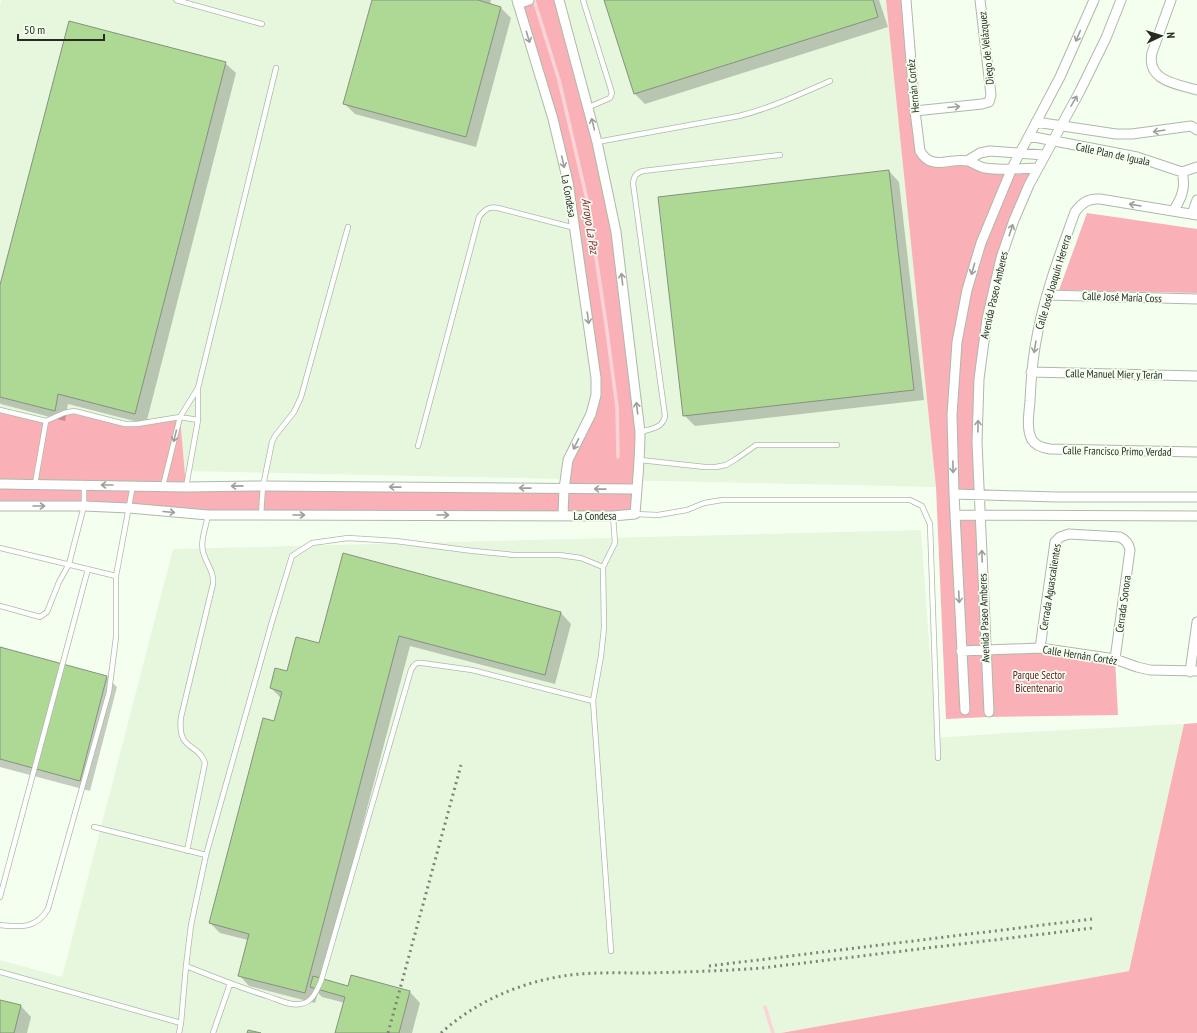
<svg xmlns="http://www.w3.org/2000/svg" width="1197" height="1033" font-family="'PT Sans Narrow',sans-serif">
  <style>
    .built { fill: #e7f7de }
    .green { fill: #fab0b7 }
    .shadow { fill: #0003 }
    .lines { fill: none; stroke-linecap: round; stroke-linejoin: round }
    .stream { stroke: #fad5d7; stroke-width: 3.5 }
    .building { fill: #aed994; stroke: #869180 }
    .service-casing { stroke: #aeb9a7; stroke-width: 6 }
    .minor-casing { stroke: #aeb9a7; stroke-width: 11 }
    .service { stroke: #fff; stroke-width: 4.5 }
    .minor { stroke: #fff; stroke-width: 9 }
    .rail { stroke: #7d8379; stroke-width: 3; stroke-dasharray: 2 4; stroke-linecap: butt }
    .oneway { stroke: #9d9f9c }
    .labels { text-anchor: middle; stroke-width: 3.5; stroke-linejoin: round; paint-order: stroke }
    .street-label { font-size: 11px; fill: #262a23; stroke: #f5fff0 }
    .park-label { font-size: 11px; fill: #5e1324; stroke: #f5fff0 }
    .water-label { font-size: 12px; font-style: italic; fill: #862237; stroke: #f5fff0 }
  </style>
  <rect width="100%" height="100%" fill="#f5fff0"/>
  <path class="built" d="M1,0H886L936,487L0,467V5Z
    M921,530L936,738L1005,733L1184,724L1129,971L781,1033H0V960L62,977L173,549Z"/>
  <path class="green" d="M517,0H559L616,232L640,432L635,514L261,515L0,506V410L45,421L69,411L125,424L180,417L186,487L564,489L567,465L596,395L568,182Z
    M886,0H906L920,151L929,161H967L986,169L1038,168L1014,220L986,322L979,379V494H954L955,515H980L986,651L1040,648L1115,659L1118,715L988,717L946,719L936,487Z
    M1087,213L1197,229V293L1059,290Z
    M1197,723V1033H781L1129,971L1184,724Z"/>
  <path class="shadow" d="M373,0H491L490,5L501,8L511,18L476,147L355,114L345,104Z
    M605,0H879L888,27L645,104L635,94Z
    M225,63L236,73L146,424L68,404L65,421L1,404L0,403V289Z
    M889,171L899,182L924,400L695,426L684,415Z
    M343,555L561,613L571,624L555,684L410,646L322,979L349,987L352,976L410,992L420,1003L412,1033H336L345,1003L322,997L318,993L315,1003L249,986L239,975L248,940L220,933L210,923L275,722L281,698L271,688L320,644Z
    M0,648L107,677L117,687L90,791L0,767Z
    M0,1001L21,1006L31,1017L27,1033H0Z"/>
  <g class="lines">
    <path class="stream" d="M534,0L559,80L588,204L606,324L617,407L618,457
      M765,1007L773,1033"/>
  </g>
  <path class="building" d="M372,0H478L501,7L466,137L343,104Z
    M604,0H873L878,17L634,94Z
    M69,21L226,62L135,414L58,394L55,411L0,397V285Z
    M889,170L914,390L683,416L658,197Z
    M343,553L561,612L545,675L399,636L305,993L238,976L249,934L209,923L263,718L274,721L282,692L270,688L275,668L287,671L296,637L319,643Z
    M0,647L107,676L80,781L0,759Z
    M351,975L410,991L399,1033H335L345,997L310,987L313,976L348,986Z
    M0,1000L21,1005L14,1033H0Z
    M248,1030L261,1033H247Z"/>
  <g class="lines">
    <g class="service-casing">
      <path id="service" d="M176,0L262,24
        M583,0L612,93L610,98L589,107
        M597,142L739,116C771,108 800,94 830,81
        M0,410L46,421L64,413L74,411L125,424H137L180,417L198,420
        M640,432C651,429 663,428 665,416L633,183C634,176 636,173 643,171L780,155
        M418,446L479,217C484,210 489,206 498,208L575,228
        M640,460L705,467H716L726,465L736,459L756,445H837
        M35,484L46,421
        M163,486L180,417L198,388
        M186,487L198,420V388L276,68
        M635,514L658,515L687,510L704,503L722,500H910L922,506L930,524L938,758
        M261,515L263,486L272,442L275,436L294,412L301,397L348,227
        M0,548L116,576V637L109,692L48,909C36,929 21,927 0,925
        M116,576L133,485
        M0,606L40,617L47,612L59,582L69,564L84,506V485
        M593,701L472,670L422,663C415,662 414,665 411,670L321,981C317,990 312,1003 300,1004C290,1006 279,1000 270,997C241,988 214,977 186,966L191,925L206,855L271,625L292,556L312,543L348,538L396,541L473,551L514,555H559L581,558L603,567
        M94,827L206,855
        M187,851L205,763C198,742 177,752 181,717L213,584C214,571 208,567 204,555C199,544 206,527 208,515
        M0,897L88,569
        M611,951L593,701L601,656L604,628L603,567L615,543L613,516
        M0,972L181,1023L179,1033
        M181,1023L186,966
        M213,1033L230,984"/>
    </g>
    <g class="minor-casing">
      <path id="minor" d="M517,0L553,119L568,182L596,378V395L591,414L568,460L564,489L563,516
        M906,0L915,111L920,151C932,172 950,157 968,161C974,163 979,167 985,168C1001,171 1022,168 1038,168
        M1171,0L1152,53C1146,81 1177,84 1197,90
        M518,4L529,0
        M915,111L982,104L989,102L991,95L980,0
        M1036,122L1116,134H1132L1191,126L1197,130
        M1029,136L1137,157L1182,172L1197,167
        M967,161L980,153L990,151L1045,155
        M1173,211C1182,198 1186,187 1182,172
        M1192,214L1197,200
        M1197,215L1100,199C1088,198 1082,203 1075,212C1061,251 1046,290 1038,331C1033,354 1031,377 1030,401C1029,413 1026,429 1032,440C1036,446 1043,448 1050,449L1197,452
        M1047,295L1197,299
        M1031,372L1197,376
        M0,484L186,487L263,486L637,489
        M954,494L1056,497H1197
        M0,506H84L129,508L208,515L613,516L635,514C637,487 640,460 640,432L616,232L597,142L559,0
        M955,515L1197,516
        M1040,648L1055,542L1060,537L1069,534L1120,537C1126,540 1129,544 1130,550L1115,659
        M961,651L1040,648L1115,659L1137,667L1150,670L1197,671
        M1190,672L1197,622
        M965,710L954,494L952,415L957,342L967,290L981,243L1012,168L1060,77L1094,0
        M989,712L977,442L979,379L987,319L1001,258L1014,220L1029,185L1080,91L1106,38L1121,0"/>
    </g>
    <use href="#service" class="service"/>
    <use href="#minor" class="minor"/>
    <path class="rail" d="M709,966L1092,919
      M388,1033L461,765
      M441,1033C476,1001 523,981 570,975C595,972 621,973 646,973C685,972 723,971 762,968L1093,928"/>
  </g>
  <defs><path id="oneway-shaft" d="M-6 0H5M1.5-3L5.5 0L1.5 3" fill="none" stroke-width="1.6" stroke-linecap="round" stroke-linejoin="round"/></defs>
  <g class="oneway">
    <use href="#oneway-shaft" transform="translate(1078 36) rotate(113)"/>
    <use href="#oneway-shaft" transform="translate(528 37) rotate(73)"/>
    <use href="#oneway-shaft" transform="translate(1074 101) rotate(-60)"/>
    <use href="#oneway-shaft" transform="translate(954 107) rotate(-5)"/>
    <use href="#oneway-shaft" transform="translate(593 124) rotate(-104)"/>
    <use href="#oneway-shaft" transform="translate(1159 131) rotate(171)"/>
    <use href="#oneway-shaft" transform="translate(563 162) rotate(77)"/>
    <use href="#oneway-shaft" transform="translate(1135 205) rotate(-170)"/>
    <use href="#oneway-shaft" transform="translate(1011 230) rotate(-72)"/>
    <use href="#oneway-shaft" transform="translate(973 269) rotate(106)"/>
    <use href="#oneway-shaft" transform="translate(622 279) rotate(-97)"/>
    <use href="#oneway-shaft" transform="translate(588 318) rotate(82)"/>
    <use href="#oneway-shaft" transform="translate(1035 347) rotate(99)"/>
    <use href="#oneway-shaft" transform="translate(637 408) rotate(-97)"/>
    <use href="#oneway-shaft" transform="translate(978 426) rotate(-89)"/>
    <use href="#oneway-shaft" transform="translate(175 436) rotate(104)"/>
    <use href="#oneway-shaft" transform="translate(576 444) rotate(116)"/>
    <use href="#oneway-shaft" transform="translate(953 467) rotate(89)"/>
    <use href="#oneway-shaft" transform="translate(107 485) rotate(-180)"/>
    <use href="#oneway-shaft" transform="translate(237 486) rotate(179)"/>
    <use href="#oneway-shaft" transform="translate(395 487) rotate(-179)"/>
    <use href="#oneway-shaft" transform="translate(525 488) rotate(-179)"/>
    <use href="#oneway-shaft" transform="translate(600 489) rotate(-179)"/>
    <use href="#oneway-shaft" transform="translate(39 506)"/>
    <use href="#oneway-shaft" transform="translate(169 512) rotate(5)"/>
    <use href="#oneway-shaft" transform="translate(299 515)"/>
    <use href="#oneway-shaft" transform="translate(443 515)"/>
    <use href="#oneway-shaft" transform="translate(982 556) rotate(-92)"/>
    <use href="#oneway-shaft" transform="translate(959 597) rotate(87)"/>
  </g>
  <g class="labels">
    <g class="street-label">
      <text transform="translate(986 48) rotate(-96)" y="4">Diego de Velázquez</text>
      <text transform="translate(913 86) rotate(-95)" y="4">Hernán Cortéz</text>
      <text transform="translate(1113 154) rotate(12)" y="4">Calle Plan de Iguala</text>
      <text transform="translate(569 196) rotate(80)" y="4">La Condesa</text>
      <text transform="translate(1053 282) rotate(-73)" y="4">Calle José Joaquín Hererra</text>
      <text transform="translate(994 295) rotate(-77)" y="4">Avenida Paseo Amberes</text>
      <text transform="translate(1122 297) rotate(2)" y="4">Calle José María Coss</text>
      <text transform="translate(1114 374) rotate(1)" y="4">Calle Manuel Mier y Terán</text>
      <text transform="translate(1117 451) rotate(1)" y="4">Calle Francisco Primo Verdad</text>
      <text x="595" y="520">La Condesa</text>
      <text transform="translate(1050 587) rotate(-81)" y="4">Cerrada Aguascalientes</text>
      <text transform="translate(1123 604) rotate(-82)" y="4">Cerrada Sonora</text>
      <text transform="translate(984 618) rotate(-92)" y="4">Avenida Paseo Amberes</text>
      <text transform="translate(1080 655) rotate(9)" y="4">Calle Hernán Cortéz</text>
    </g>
    <g class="park-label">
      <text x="1039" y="679">Parque Sector<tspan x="1039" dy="13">Bicentenario</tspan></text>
    </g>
    <g class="water-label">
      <text transform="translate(590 226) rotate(81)" y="4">Arroyo La Paz</text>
    </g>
  </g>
  <g transform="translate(1161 36) rotate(86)" stroke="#f5fff0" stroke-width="3" paint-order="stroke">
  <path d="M0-3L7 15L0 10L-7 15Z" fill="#262a23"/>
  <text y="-6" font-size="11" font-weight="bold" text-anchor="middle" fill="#262a23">N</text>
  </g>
  <path d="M18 34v6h86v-6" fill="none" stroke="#262a23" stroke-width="2"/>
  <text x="24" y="34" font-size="12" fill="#262a23" stroke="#f5fff0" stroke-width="3" paint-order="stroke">50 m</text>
</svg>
